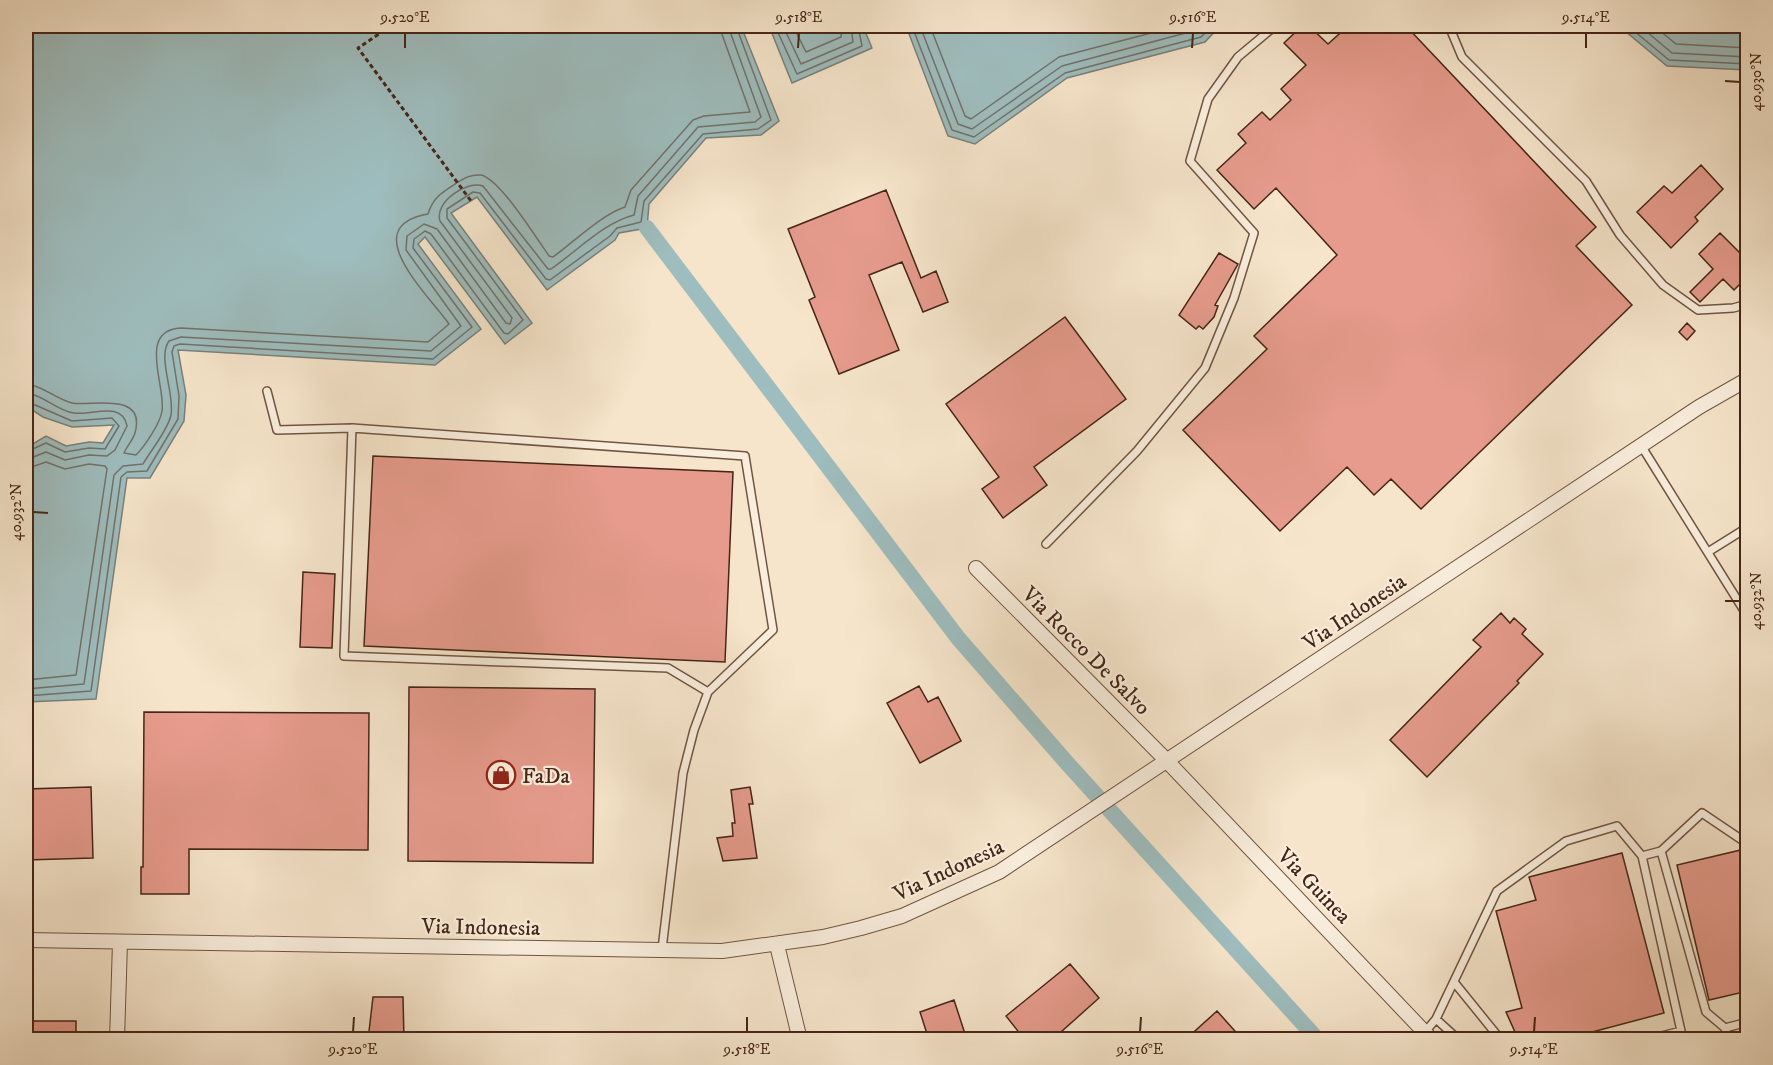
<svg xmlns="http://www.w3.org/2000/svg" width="1773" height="1065" font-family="'IM FELL DW Pica',serif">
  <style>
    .water { fill: #9ebdbe; stroke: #7a807b; stroke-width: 1.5 }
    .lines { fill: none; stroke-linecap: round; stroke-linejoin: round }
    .shore { stroke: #72716a; stroke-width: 1.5 }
    .canal { stroke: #9ebdbe; stroke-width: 16 }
    .building { fill: #e69b8c; stroke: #452516; stroke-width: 1.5 }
    .lane-casing { stroke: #715543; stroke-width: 10 }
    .street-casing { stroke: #715543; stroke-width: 16 }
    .path { stroke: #452516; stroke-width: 3; stroke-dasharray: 4.5 3; stroke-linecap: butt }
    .lane { stroke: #f9eedd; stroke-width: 7 }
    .street { stroke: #f9eedd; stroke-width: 14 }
    .ticks { fill: none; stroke: #452516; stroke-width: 2 }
    .labels { text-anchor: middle; stroke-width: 4.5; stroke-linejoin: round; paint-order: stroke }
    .street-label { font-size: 22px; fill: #452516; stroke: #f9eedd }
    .poi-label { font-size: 22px; fill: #452516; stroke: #f9eedd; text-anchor: start }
    .neatline { fill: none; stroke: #452516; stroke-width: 2 }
    .ticks-label { font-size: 15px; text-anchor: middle; fill: #452516 }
  </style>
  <rect width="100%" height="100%" fill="#f6e5cb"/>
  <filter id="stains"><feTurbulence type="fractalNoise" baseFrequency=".00333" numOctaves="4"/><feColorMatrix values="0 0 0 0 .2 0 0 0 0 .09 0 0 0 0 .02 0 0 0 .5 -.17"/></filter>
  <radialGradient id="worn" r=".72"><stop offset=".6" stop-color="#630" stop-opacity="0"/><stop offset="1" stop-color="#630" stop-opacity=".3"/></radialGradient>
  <path class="water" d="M26,26H741L779,121L761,135L706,138L649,204L647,228L619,233L615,240L547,290L477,197L451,213L532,323L505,344L425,237L418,244L481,329L435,365L178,350L186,395L184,421L150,478H127L96,699L26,702V448L46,436L66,446L89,442L103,443L114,425L72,427L43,417L26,406Z
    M769,26H863L872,48L792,83Z
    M906,26H1220L1205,42L1067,78L975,144L948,136Z
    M1619,26H1747V70L1667,66Z"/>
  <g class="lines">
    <path class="shore" d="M775,26L797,74L862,46L858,26
      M783,26L801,64L853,42L851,26
      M793,26L806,52L841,37L842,26
      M912,26L952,130L974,137L1065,73L1201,37L1212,26
      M920,26L958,124L972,129L1062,66L1197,30L1202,26
      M930,26L965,116L971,119L1059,57L1178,26
      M1628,26L1669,60L1748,64
      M1640,26L1672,53L1748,57
      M1654,26L1676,44L1748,48
      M26,384C42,385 56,399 72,403C89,407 147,390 135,433C133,440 127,446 124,453L136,455C144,447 160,424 162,411C166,386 137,330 181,328L428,342L449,324C429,295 355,227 428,214C433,198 441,193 455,184C463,179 470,174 481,175C500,179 537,239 549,256L553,257C575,241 601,215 625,207L631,190L693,120L704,116L750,112L719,26
      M26,393C42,394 56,410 73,413C91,416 122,400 127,426L115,450L107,456L89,455L65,460L46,452L26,460
      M26,401L72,421L112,418L119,426L105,449L89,448L65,452L46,443L26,452
      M26,469L46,462L65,469L89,464L105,466L107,469L76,675L26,680
      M26,689L84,684L114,475L123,466L143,464C151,450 168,430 171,415C175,394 157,357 169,341L181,337L431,351L461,326L406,250L407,236L424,224L437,229L506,323L510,324L512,318L440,221C434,202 467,180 483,186L548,269H551C577,251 605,222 634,215L638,196L698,127L755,122L761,117L728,26
      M26,696L91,691L121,477L127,472L147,471L178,419L179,396L172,352L174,346L180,344L433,359L472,327L413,248L414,239L425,231L431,234L504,333L508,334L523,320L447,218V209L473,192L480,193L546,279L550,280L610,236L617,228L641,222L644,201L703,134L758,129L771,120L736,26"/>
    <path class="canal" d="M647,228L958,638L1067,763L1318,1040"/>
  </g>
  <path class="building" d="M1302,26H1309L1328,44L1348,26H1353L1360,33L1368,26H1406L1596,227L1576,246L1632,305L1421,509L1391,479L1374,495L1347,467L1280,531L1183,430L1267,349L1254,336L1337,255L1276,188L1254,209L1217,170L1246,143L1238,134L1262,112L1270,120L1291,100L1281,89L1306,65L1284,43Z
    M1701,165L1723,189L1695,217L1698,221L1671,248L1637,212L1664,186L1672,193Z
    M886,190L921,278L936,271L948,302L923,312L902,262L869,275L899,350L839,374L809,300L815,297L788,229Z
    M1720,233L1748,261V276L1734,290L1723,279L1700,302L1690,292L1713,269L1699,254Z
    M1219,253L1238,264L1215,305L1218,306L1214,317L1203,329L1199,326L1196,329L1179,315Z
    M1065,317L1126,399L1034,467L1047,485L1003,518L982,489L999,477L946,404Z
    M1687,323L1695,331L1687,340L1679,332Z
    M373,456L733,472L725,662L364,646Z
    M303,572L335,574L332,648L300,647Z
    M1501,613L1510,623L1514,618L1526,629L1522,634L1543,654L1517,681L1519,683L1427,777L1390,740L1481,647L1473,640Z
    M919,686L928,702L938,697L961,741L920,763L887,703Z
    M409,687L595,689L593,863L408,861Z
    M144,712L369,713L368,850L189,849V894H141V867H143Z
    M91,787L93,858L26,860V789Z
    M750,787L753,804H749L757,858L723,861L717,838L733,836L732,823H735L731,790Z
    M1745,849L1748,858V991L1709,1000L1677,865Z
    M1622,853L1664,1013L1562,1040H1524L1515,1032L1506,1012L1522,1008L1496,911L1536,900L1529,877Z
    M1070,964L1099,998L1052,1040H1025L1006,1016Z
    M373,997H403L404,1040H368Z
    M954,1000L967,1040H929L920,1012Z
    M1217,1011L1243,1040H1185Z
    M26,1021H76V1040H26Z"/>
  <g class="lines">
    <g class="lane-casing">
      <path id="lane" d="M1449,26L1462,57L1586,181L1620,235L1663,285L1698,310L1733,308L1748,304
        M267,391L277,430L352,428L344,656L668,668L708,692
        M352,428L745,456L773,630L708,692L694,730L683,773L662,949
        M1642,447L1748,617
        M1046,544L1137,451L1205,368L1234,298L1254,233L1190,161L1208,99L1238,57L1275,26
        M1708,552L1748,527
        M1642,856L1681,1031L1646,1040
        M1454,982L1501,1040
        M1436,1019L1459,1040
        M1725,1028L1748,1022
        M1425,1032L1436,1019L1497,891L1566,841L1617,826L1642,856L1661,851
        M1728,1040L1725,1028L1706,1012L1661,851L1702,813L1748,844"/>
    </g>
    <g class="street-casing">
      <path id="street" d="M976,568L1167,761L1432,1040
        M26,940L722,951L823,937L861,928L902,916L999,872L1699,407L1748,379
        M777,945L800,1040
        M117,1040L120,942"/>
    </g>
    <path class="path" d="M391,26L358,48L471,201"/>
    <use href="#lane" class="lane"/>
    <use href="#street" class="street"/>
  </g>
  <path class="ticks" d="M405,48V33M798,48L799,33M1192,48L1193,33M1586,48V33M1725,81L1740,82M33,512L48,513M1725,601H1740M353,1032L354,1017M747,1032V1017M1140,1032L1141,1017M1534,1032L1535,1017"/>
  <defs>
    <g id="shop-ring" transform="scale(1.5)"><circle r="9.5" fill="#f9eedd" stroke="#8f2418" stroke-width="1.5"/><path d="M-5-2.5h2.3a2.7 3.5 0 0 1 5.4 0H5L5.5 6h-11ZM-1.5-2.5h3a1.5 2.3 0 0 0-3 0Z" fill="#8f2418"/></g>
  </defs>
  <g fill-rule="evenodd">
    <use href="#shop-ring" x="501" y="775"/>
  </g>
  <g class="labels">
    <g class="street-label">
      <text transform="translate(1354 611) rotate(-34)" y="8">Via Indonesia</text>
      <text transform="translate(1087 650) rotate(45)" y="8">Via Rocco De Salvo</text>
      <text transform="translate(948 869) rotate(-25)" y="8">Via Indonesia</text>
      <text transform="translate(1315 885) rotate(46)" y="8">Via Guinea</text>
      <text transform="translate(481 926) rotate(1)" y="8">Via Indonesia</text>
    </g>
    <g class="poi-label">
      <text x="522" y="783">FaDa</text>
    </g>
  </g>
  <rect width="1773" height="1065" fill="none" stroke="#f6e5cb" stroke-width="66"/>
  <rect x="33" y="33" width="1707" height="999" class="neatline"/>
  <g class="ticks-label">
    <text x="405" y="22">9.520°E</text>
    <text x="799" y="22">9.518°E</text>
    <text x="1193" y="22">9.516°E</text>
    <text x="1586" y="22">9.514°E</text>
    <text transform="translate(1756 82) rotate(-90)" y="5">40.930°N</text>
    <text transform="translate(16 512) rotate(-90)" y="5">40.932°N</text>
    <text transform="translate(1756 601) rotate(-90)" y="5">40.932°N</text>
    <text x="353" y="1054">9.520°E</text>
    <text x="747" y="1054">9.518°E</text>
    <text x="1140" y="1054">9.516°E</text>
    <text x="1534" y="1054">9.514°E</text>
  </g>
  <rect width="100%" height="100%" filter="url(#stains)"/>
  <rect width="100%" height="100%" fill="url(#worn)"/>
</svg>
